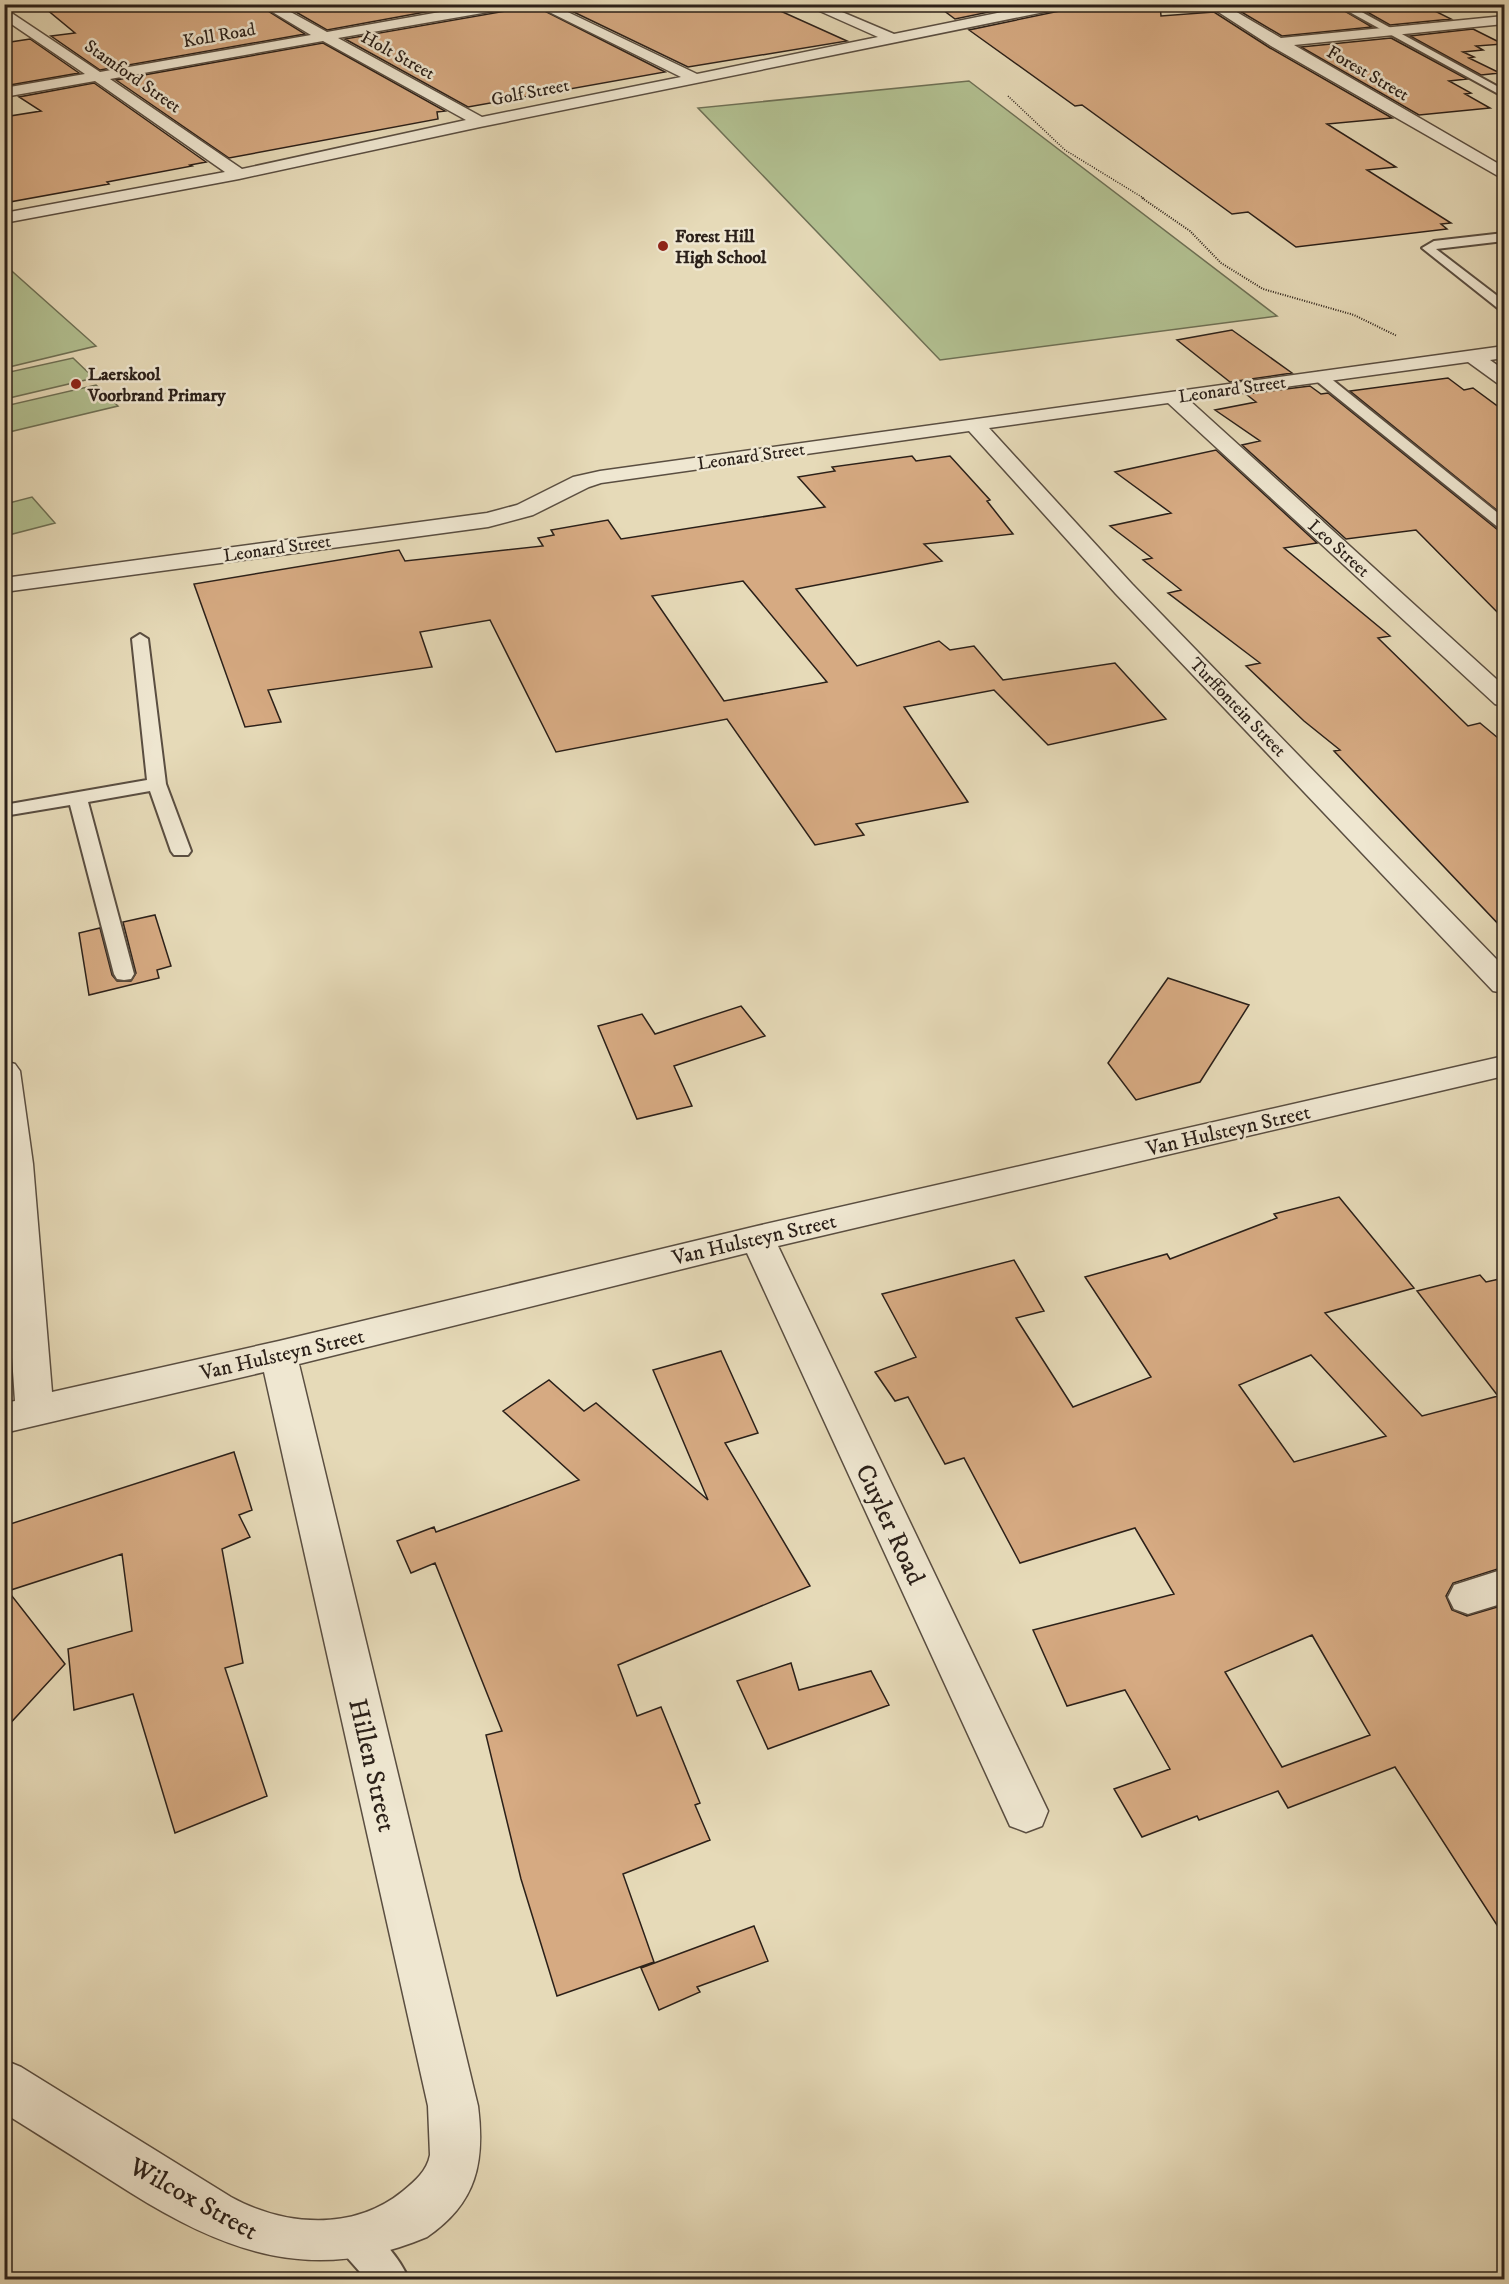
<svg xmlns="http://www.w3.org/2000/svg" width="1509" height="2284" font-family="'IM FELL DW Pica',serif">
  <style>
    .green { fill: #b2c091; stroke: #6e7055; stroke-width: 1.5 }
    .building { fill: #d6aa82; stroke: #2b2019; stroke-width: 1.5; fill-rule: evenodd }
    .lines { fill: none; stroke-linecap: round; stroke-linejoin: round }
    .service-casing { stroke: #5a4e41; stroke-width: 4 }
    .minor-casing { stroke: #5a4e41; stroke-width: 3 }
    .path-far1 { stroke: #2b2019; stroke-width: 1.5; stroke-dasharray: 1 1.5; stroke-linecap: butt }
    .path { stroke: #2b2019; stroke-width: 2; stroke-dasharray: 1 1.5; stroke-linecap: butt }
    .service { fill: #efe7d1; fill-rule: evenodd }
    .minor { fill: #efe7d1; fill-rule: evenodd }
    .poi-dot { fill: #8f2418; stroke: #efe7d1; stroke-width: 2 }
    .labels { text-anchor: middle; stroke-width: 5; stroke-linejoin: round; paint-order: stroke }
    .far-street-label { font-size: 18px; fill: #2b2019; stroke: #efe7d1 }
    .far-poi-label { font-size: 18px; font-weight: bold; fill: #2b2019; stroke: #efe7d1; text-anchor: start }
    .street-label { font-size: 21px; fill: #2b2019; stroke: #efe7d1 }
    .near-street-label { font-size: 26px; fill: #2b2019; stroke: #efe7d1 }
  </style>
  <rect width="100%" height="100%" fill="#e6dab8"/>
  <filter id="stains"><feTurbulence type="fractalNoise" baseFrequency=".00333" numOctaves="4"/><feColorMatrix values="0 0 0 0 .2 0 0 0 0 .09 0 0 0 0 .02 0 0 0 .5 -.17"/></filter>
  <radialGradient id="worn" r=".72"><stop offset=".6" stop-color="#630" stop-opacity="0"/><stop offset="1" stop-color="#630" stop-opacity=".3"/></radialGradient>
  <path class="green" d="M969,81L1277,316L940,360L698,108Z
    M4,265H5L96,346L5,368Z
    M73,358L94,378L5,399V373Z
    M96,385L118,406L5,433V406Z
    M32,497L55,523L5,536V504Z"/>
  <path class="building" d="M40,4H257L305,34L100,70L51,36L75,33Z
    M282,4H469L327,30Z
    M519,4H531L665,72L468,107L345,39L511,10Z
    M557,4H765L847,41L688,67Z
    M935,4H1028L955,19Z
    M1072,4H1160L1161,16L1214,12L1270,48L1392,118L1327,124L1396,167L1367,170L1451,223L1441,224L1447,229L1296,247L1248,212L1232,214L1082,105L1075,106L969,30L1064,10Z
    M1305,4H1333L1372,27L1282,36L1238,10Z
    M1353,4H1421L1451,19L1390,25Z
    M1473,29L1503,44L1476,46L1483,50L1463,52L1474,57L1469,58L1500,73L1481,75L1410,36Z
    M1391,38L1467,79L1449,81L1471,93L1465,94L1490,108L1419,115L1301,47Z
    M30,39L79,73L4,86V43Z
    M323,43L445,111L437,112L438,119L229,158L116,80Z
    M94,83L206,162L190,165L192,166L107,182L109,184L4,203V117L41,111L19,97Z
    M1232,330L1292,373L1230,382L1177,340Z
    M1448,378L1464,390L1473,388L1504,411V516L1350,391Z
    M1310,386L1321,394L1328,393L1498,530L1504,531V619L1416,530L1346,539L1242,445L1260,441L1215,410L1256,402L1246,394Z
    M1216,450L1317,543L1284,548L1390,636L1378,638L1468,726L1480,723L1504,743V930L1334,751L1340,750L1304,721L1246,666L1260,663L1168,593L1181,590L1143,560L1152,558L1110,526L1171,513L1115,472Z
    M912,456L916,461L950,456L990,500L987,501L1013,534L924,544L942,561L796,589L857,666L939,641L950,650L974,646L1003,680L1115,663L1166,719L1048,745L994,690L904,707L968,802L856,824L864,835L815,845L727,719L556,752L490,620L420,632L432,667L268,690L281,722L245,727L194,584L399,550L405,561L543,546L538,538L554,535L551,530L608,520L621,539L825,507L798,477L835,471L832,467ZM743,581L827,682L724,701L652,596Z
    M155,915L171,966L157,970L159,978L89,995L79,933L100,928L112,975L117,981H131L136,973L123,922Z
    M1168,978L1249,1005L1200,1082L1136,1100L1108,1063Z
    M741,1006L765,1036L674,1066L692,1106L637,1119L598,1026L642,1014L655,1034Z
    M1339,1197L1414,1288L1325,1313L1422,1416L1498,1396L1417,1291L1480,1275L1486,1282L1504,1278V1567L1453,1583L1446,1596L1452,1610L1467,1616L1504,1605V1936L1395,1767L1288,1808L1278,1791L1199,1820L1197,1816L1142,1837L1114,1789L1170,1769L1125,1690L1067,1706L1033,1630L1174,1594L1135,1528L1020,1563L964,1458L945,1464L908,1397L895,1401L875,1372L916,1357L882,1294L1014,1260L1044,1311L1016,1318L1073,1407L1151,1377L1085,1277L1167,1254L1170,1259L1277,1218L1274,1214ZM1311,1355L1386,1436L1294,1462L1239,1385ZM1312,1635L1370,1735L1282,1767L1225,1672Z
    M721,1351L758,1433L725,1443L810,1586L618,1665L637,1716L661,1707L700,1803L695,1805L710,1840L623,1874L654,1962L557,1996L521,1879L486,1735L502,1731L435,1563L411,1573L397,1541L434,1527L436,1532L579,1480L503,1411L549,1380L584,1411L596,1403L708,1500L653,1370Z
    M234,1452L252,1510L239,1515L250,1537L222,1549L243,1663L225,1668L267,1796L175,1833L133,1694L74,1710L68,1649L132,1631L122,1554L8,1591L65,1664L4,1730V1526Z
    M791,1663L799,1690L871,1671L889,1705L768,1749L737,1681Z
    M754,1926L768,1961L697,1987L700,1992L659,2010L641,1968Z"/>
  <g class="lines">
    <g class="service-casing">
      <path id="service" d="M1335,4H1347L1504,90V97Z
        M1504,233V241L1436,249L1504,301V311L1500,310L1422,248L1434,241Z
        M1319,372L1324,373L1504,518V529L1499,528L1314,379L1312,376Z
        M140,634L148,639L166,784L191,851L188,855H174L171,851L150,791L88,802L134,974L131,979L124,980L117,979L114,974L70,805L4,816V805L147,780L132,639Z
        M357,2223C378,2232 400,2258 409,2280H367L344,2254L339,2241L344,2228Z"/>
    </g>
    <g class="minor-casing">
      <path id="minor" d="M259,4H276L327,32L485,4H517L511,8L338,38L482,117L681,77L533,4H551L697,74L878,37L804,4H823L894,34L1042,4H1070L1064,8L480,127L239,179L4,223V213L225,172L95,81L4,97V88L85,74L4,19V8L100,72L311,35ZM323,41L466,120L242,169L110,79Z
        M1206,4H1223L1281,38L1504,16V24L1294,45L1504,167V178L1498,176L1271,46Z
        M1504,346V358L1490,360L1504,370V385L1497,383L1468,362L1189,400L1504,686V707L1495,704L1168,403L989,428L1132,584L1504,967V993L1493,991L1116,594L969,431L601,483L589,487L533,515L488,527L4,592V578L487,513L517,505L573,477L600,471Z
        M1504,1056V1076L778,1246L1048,1811L1042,1826L1026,1832L1010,1826L747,1253L299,1364L478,2106C485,2162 477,2203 427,2237C316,2284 228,2254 131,2193C89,2166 47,2140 4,2113V2060L21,2067L231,2197C284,2226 353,2232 403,2191C415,2181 427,2171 430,2155L428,2106L264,1372L4,1433V1403L15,1401L4,1240V1061L15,1064L20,1071L33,1164L52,1392L279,1341L757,1226Z
        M1504,1569V1603L1468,1614L1454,1609L1448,1597L1454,1585Z"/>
    </g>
    <path class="path-far1" d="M1008,96L1065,150L1145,199"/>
    <path class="path" d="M1142,198L1190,231L1221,263L1263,289L1354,315L1397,336"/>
    <use href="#service" class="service"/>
    <use href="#minor" class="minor"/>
  </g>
  <g class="poi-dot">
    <circle cx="663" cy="246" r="6"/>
    <circle cx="76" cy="384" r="6"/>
  </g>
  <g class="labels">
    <g class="far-street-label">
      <text transform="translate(219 35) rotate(-10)" y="6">Koll Road</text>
      <text transform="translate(398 55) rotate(29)" y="6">Holt Street</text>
      <text transform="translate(1368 73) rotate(30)" y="6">Forest Street</text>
      <text transform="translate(133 76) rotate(35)" y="6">Stamford Street</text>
      <text transform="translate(530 92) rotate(-11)" y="6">Golf Street</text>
      <text transform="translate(1232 389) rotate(-8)" y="6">Leonard Street</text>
      <text transform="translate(751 456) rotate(-8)" y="6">Leonard Street</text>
      <text transform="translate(277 548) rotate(-8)" y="6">Leonard Street</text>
      <text transform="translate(1339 548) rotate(42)" y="6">Leo Street</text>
      <text transform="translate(1238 707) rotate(46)" y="6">Turffontein Street</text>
    </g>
    <g class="far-poi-label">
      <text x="675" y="242">Forest Hill<tspan x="675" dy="21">High School</tspan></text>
      <text x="88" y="380">Laerskool<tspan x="88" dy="21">Voorbrand Primary</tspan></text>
    </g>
    <g class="street-label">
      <text transform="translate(1228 1130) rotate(-13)" y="7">Van Hulsteyn Street</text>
      <text transform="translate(754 1239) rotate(-13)" y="7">Van Hulsteyn Street</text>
      <text transform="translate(282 1354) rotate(-13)" y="7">Van Hulsteyn Street</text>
    </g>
    <g class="near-street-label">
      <text transform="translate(891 1524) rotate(65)" y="9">Cuyler Road</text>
      <text transform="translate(373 1765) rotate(77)" y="9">Hillen Street</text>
      <text transform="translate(194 2198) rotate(29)" y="9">Wilcox Street</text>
    </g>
  </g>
  <rect width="1509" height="2284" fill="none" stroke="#e6dab8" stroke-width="24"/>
  <rect x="6" y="6" width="1497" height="2272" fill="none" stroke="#2b2019" stroke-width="3"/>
  <rect x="12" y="12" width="1485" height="2260" fill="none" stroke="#2b2019" stroke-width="1.5"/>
  <rect width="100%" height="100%" filter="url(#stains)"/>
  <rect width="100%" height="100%" fill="url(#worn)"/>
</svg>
